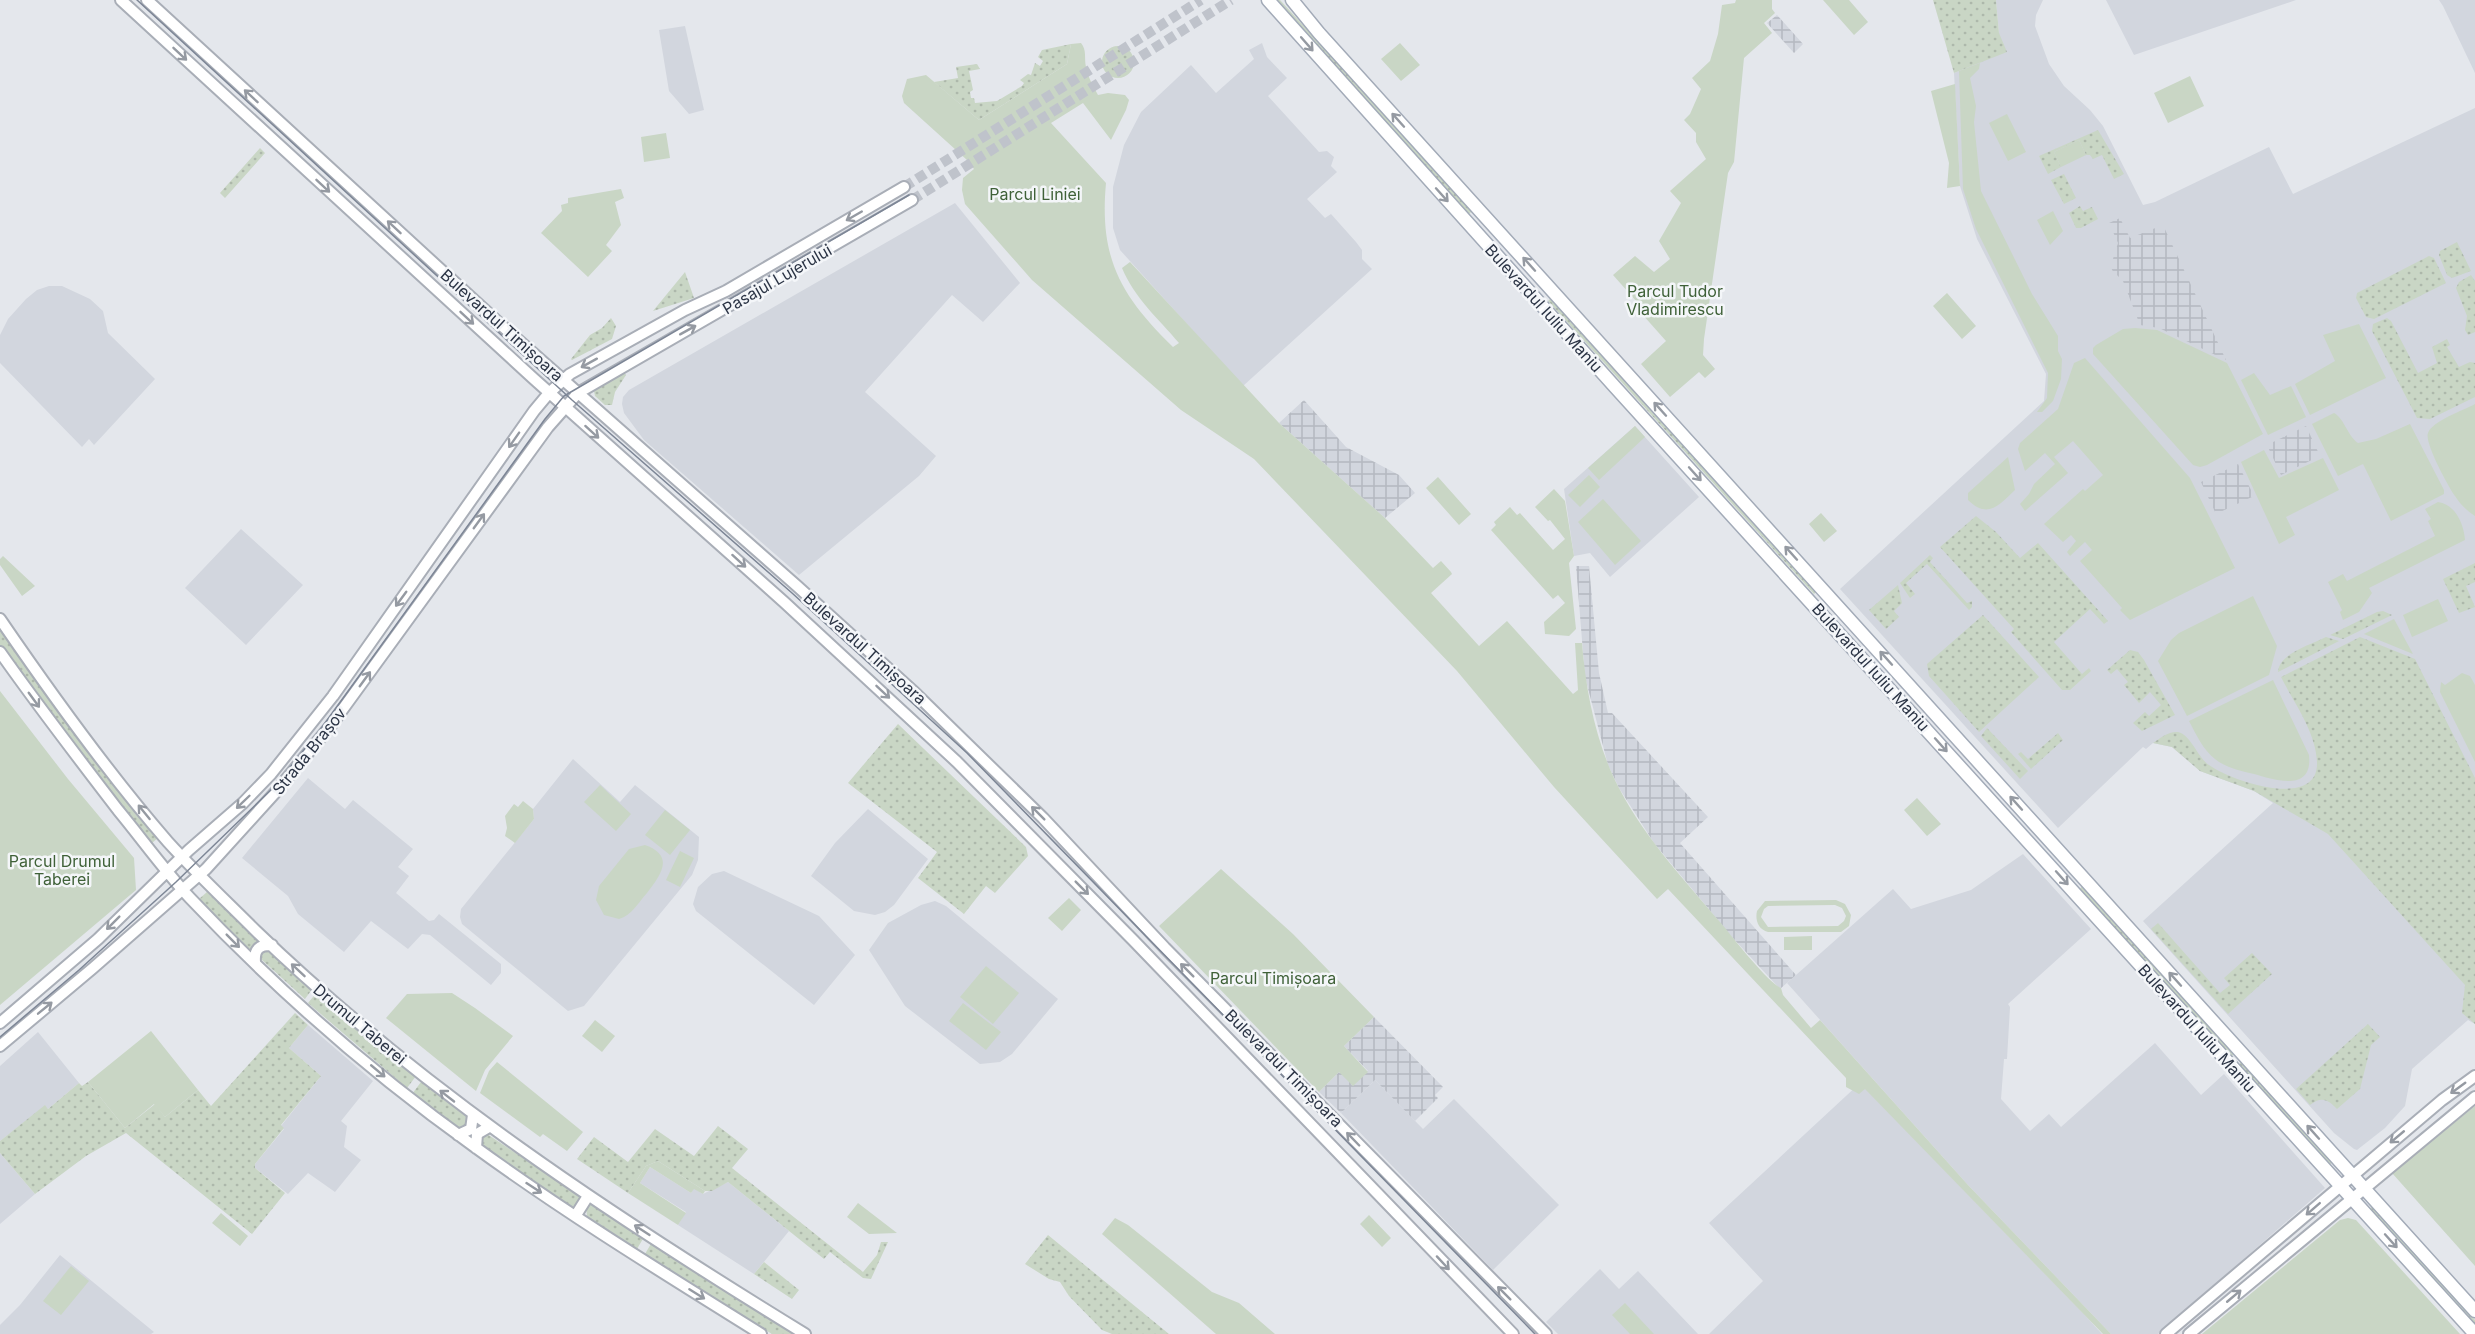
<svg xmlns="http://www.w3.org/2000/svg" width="2475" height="1334" font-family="Inter,sans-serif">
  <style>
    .built { fill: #d2d6de }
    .industrial { fill: url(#industrial-grid) }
    .grass { fill: url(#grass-dots) }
    .green { fill: #c9d6c5; fill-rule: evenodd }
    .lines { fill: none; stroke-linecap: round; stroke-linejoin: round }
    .secondary-tunnel { stroke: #bfc3cb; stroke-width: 10; stroke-dasharray: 10 5; stroke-linecap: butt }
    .secondary-casing { stroke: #a9aeb7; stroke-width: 14 }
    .primary-casing { stroke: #a3abb8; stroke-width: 15 }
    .secondary { stroke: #fff; stroke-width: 10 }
    .primary { stroke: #fff; stroke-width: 12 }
    .tram { stroke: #7d8696; stroke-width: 1.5 }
    .oneway { stroke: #959aa2 }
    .labels { text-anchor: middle; stroke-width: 5; stroke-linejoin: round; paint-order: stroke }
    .park-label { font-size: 16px; fill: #3f6138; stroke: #f4f6f9 }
    .street-label { font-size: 16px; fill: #2b3445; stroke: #f4f6f9 }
  </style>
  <defs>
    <pattern id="industrial-grid" width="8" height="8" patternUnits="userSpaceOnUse" patternTransform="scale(1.5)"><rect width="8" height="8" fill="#d2d6de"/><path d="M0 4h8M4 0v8" fill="none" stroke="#b4b8c0"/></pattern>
    <pattern id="grass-dots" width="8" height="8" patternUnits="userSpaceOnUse" patternTransform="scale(1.5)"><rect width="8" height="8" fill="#c9d6c5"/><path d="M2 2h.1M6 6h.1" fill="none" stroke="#adb8ab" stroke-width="1.8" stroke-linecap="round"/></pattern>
  </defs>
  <rect width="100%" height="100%" fill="#e4e7ec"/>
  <path class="built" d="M1996,0H2043L2036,15L2035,26L2049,64L2064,86L2090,110L2103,126L2143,205L2155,202L2269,147L2293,194L2475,108V1024L2468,1020L2412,1069L2405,1106L2385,1128L2357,1150L2354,1149L2334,1133L2143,921L2273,803L2254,791L2200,771L2172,747L2153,743L2146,749L2143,747L2058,828L1840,589L2044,401L2046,374L1977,239L1960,186L1954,73L1992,57L1999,33Z
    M2106,0H2296L2134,55Z
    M2439,0H2475V73L2443,6Z
    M685,26L704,110L689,114L669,91L659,30Z
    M1262,43L1267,57L1287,78L1268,96L1319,152L1327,151L1334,157L1331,166L1337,172L1307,199L1325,218L1331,214L1356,242L1362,250V259L1372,269L1243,386L1120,250L1113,228V187L1124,145L1141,112L1191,65L1216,93L1254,59L1249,50Z
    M955,203L1020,283L983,322L952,295L865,392L936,456L919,476L799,575L644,440L624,413L622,404L623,397L629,390Z
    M49,286H62L90,299L103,311L108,333L155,379L94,445L89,439L82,447L0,363V335L8,319L26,299L37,290Z
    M1635,426L1699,497L1610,577L1590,553L1574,556L1564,489Z
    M241,529L303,585L246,645L185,588Z
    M573,759L620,802L635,785L699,837L698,860L692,875L584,1006L568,1011L462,924L460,917L461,909L534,819L533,809Z
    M308,778L345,809L353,800L413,849L398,867L409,876L396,893L429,921L434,920L439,914L501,964V973L491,985L430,935L422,934L408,949L371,921L344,952L298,914L288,896L242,858Z
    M868,809L928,859L894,905L885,912L875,915L854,911L811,876L835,843Z
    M2023,854L2091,929L2008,1004L2010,1007L2007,1059H2004L2001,1099L2030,1131L2049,1114L2061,1127L2155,1043L2201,1095L2224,1074L2325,1188L2158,1334H2111L1968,1185L1787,983L1893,889L1911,909L1971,890Z
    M724,871L819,916L855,955L814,1005L696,911L693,904L698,887L712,874Z
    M935,901L946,906L1058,999L1012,1054L1000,1062L980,1064L905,1006L869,950L888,923L921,905Z
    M308,1025L373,1081L341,1121L347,1126L344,1147L361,1160L335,1192L308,1173L288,1194L255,1168V1164L284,1129L281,1126L321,1076L289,1048Z
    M38,1032L79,1083L48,1109L45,1106L0,1141V1066Z
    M1375,1080L1423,1129L1454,1099L1559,1205L1493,1270L1341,1113Z
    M1860,1083L2082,1312L2102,1334H1709L1763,1281L1709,1223Z
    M0,1153L35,1194L0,1224Z
    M650,1167L691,1193L694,1188L703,1194L728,1182L789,1231L754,1274L678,1225L686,1212L640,1183Z
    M60,1255L154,1332L151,1334H0V1325L20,1305Z
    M1600,1269L1619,1289L1638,1271L1698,1334H1558L1546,1322Z"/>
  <path class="industrial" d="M1777,15L1803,44L1794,53L1767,23Z
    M2120,218L2130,238L2163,225L2226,360L2159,328L2140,325L2123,281L2112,270L2111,265L2118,243L2109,223Z
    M1304,400L1346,447L1399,475L1415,493L1385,518L1279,423Z
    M2306,426L2320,456L2281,475L2267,445Z
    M2238,464L2254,496L2216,514L2201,482Z
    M1576,566H1589L1599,673L1608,713H1612L1708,817L1680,843L1796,975L1780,989L1731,936L1654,843L1619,788L1608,765L1585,677Z
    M1374,1017L1443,1087L1435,1095L1438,1098L1415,1121L1375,1080L1341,1113L1319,1092L1339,1072L1368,1071L1344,1046Z"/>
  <path class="grass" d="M1275,0H1280L1472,211L1469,214Z
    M1933,0H1996L1999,33L2007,52L1954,73Z
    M1071,44L1067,64L979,120L934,82L958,78L956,67L977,64L980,69L969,71L973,90L970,92L971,98H974L975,103L997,101L1022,86L1024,83L1020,80L1028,74L1031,75L1035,63L1040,66L1043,61L1038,57L1042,50Z
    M1102 62a16 16 0 1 1 32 0a16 16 0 1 1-32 0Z
    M2098,130L2124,174L2114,179L2102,155L2093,159L2090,155H2086L2079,140L2054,152L2061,167L2048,174L2039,156Z
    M260,148L265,153L225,198L220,193Z
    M2064,174L2076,198L2064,204L2051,180Z
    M2080,206L2083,211L2092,207L2098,219L2081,228H2076L2069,213Z
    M2457,242L2471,271L2452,278L2447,275L2439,255L2440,251Z
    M2429,256L2434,258L2446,283L2374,319L2366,317L2356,298L2357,293Z
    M685,272L694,298L653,311Z
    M2471,275L2475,281V332L2468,335L2465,330L2467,316L2456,288L2459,282Z
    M1551,298L1817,591L1814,594L1548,301Z
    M611,318L616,326L612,339L572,360L571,359L590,335L602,328Z
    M2387,318L2391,321L2418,373L2437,363L2432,347L2447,339L2450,345L2447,347L2459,367L2470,362L2475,363V397L2430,419L2417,418L2372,331L2373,324Z
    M624,372L626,375L615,392L612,405H605L595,396L594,391Z
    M1976,516L1996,532L2020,558L2038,543L2108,621L2104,624L2090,609L2054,642L2082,674L2089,668L2091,671L2070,690H2062L2011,632L2014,629L1940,547Z
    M1930,555L1933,558L1930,562L1967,603L1972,601V607L1969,610L1927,564L1906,583L1915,594L1910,598L1900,583Z
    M2475,563V582L2466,586L2475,607L2459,613L2443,579Z
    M1898,585L1902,603L1894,611L1899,617L1886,629L1869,610Z
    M2383,611L2392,615L2343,639L2330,635L2377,612Z
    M1983,615L2039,677L1979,732L1929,676L1927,664Z
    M0,628L67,722L159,837L152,843L46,709L0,645Z
    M2326,637L2339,641L2278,672C2279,653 2311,645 2326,637Z
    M2360,637L2415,659L2475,778V1024L2462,1013L2465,985L2328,834L2254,791L2200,771L2172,747L2153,743C2160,738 2169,731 2178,732C2191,735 2198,758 2209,765C2231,781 2319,811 2317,762C2316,732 2294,703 2281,677Z
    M2130,650L2138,652L2144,660L2175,715L2142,731L2133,723L2145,712L2149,716L2161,705L2150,692L2139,703L2124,685L2128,682L2117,669L2111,674L2107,670Z
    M898,724L1026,847L1028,856L995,893L986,886L964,914L918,878L937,852L848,783Z
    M1987,728L2028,771L2020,779L1981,736Z
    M2058,733L2063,740L2031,769L2018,754L2021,752L2028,759Z
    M2083,885L2234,1054L2232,1056H2228L2079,890Z
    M207,892L260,942L251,954L199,899Z
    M2158,923L2220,993L2230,985L2224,978L2252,953L2272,974L2228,1014L2151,929Z
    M270,948L313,988L305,999L261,959L259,952Z
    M317,992L416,1076L407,1088L308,1003Z
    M295,1013L308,1025L289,1048L321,1076L281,1125L284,1128L255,1164V1168L285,1193L252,1234L126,1133L86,1156L35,1194L0,1153V1141L45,1105L48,1109L79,1083L82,1086L88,1082L125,1128L155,1104L165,1117L198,1090L211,1106Z
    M2368,1024L2380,1037L2371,1045L2360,1089L2337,1109C2328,1099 2321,1096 2310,1105L2296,1089Z
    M2241,1061L2335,1160L2328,1166L2238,1067Z
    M421,1082L467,1117L469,1123L461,1130L457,1128L412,1094Z
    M718,1126L748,1149L732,1168L863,1272L877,1255L881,1242H888L871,1279L863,1278L830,1252L824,1259L728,1182L712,1191H705L658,1161L646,1166L628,1193L577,1159L594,1137L628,1162L655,1129L694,1156Z
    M487,1134L579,1195V1202L572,1207L568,1205L481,1147L480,1138Z
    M590,1205H594L644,1237L637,1249L587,1216L586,1207Z
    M2372,1207L2475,1320V1324L2369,1209Z
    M1048,1235L1169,1334H1112L1102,1330L1069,1296L1060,1282L1049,1279L1025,1264Z
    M652,1242L798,1334H772L645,1254Z
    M764,1262L799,1290L792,1299L754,1274Z"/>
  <path class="green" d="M1736,0H1772V9L1775,13L1764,23L1772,33L1744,58L1734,162L1728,173L1704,339L1703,355L1715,369L1705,378L1699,372L1670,397L1641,364L1666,341L1634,305L1637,302L1613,275L1635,256L1654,272L1670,259L1659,241L1681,203L1670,191L1706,159L1696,142V133L1684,120L1690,114L1701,89L1692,78L1710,61L1718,34L1722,5L1735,3Z
    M1823,0H1849L1868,22L1854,35Z
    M1081,43C1087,50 1084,58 1086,67C1088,77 1093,86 1098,95L1108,93L1125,95L1129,100L1126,110L1111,140L1083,103L1051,123L1106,183C1099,259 1121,296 1173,347L1179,343C1158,318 1135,299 1122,268L1130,262L1279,423L1385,518L1433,568L1441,561L1451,572L1452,574L1431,593L1479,646L1507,621L1573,694L1578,690L1575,643H1582C1586,692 1596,744 1619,788C1646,840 1688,884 1726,929C1736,942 1770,984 1781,988L1783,995L1811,1028L1820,1020L1968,1185L2111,1334H2103L1865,1089L1859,1094L1846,1087V1078L1668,889L1657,899L1554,787L1457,671L1254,459L1181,410L1032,280L965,204L962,190L963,178L974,169L967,160L904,103L902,96L907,79L926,75L979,120L1067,64L1071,44Z
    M1400,43L1420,65L1401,81L1381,59Z
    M1980,63L1979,69L1970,78L1976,106L1974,122L1981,191L2032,294L2058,336V351L2062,359L2061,379L2053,401L2042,412H2037L2047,398L2048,373L1976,229L1963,189L1959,71Z
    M2190,76L2204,106L2168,123L2154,93Z
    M1955,84L1960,186L1947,188L1949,163L1931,91Z
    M2007,114L2026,152L2008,161L1989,123Z
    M666,133L670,158L644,162L641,137Z
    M2079,140L2086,155L2061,167L2054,152Z
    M621,189L624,198L615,202L621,225L606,245L612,251L588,277L541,233L562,211L561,205L568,203V198Z
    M2053,211L2063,231L2050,245L2037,220Z
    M1947,293L1976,326L1962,339L1933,306Z
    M2359,324L2386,378L2310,415L2295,384L2335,361L2323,335Z
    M2135,328L2157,330L2227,363L2263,434L2207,465L2200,467L2193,465L2093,354V348L2096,345L2123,329Z
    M2085,358L2190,478L2235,568L2130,620L2120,610L2122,608L2080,561L2092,550L2085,542L2070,556L2067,552L2076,541L2071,535L2063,542L2044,524L2083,489L2085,491L2103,475L2073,441L2054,457L2068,473L2025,511L2020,504L2029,494L2034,484L2055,464L2045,453L2025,471L2018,449L2020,443L2058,409L2074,363Z
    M2254,373L2270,395L2291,386L2306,417L2268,435L2241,380Z
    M2475,404V516C2467,511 2460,504 2455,496C2448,486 2424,442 2428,433C2432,421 2464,410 2475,404Z
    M2334,413C2344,418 2347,435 2358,443L2376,439L2410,424L2444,490V494L2391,521L2363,464L2338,476L2312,424Z
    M1635,426L1645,437L1599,480L1588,468Z
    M2264,450L2279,478L2323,458L2339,490L2286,517L2295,535L2279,544L2241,462Z
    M2008,457L2015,490C2000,504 1988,520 1968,500V493Z
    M1589,475L1600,487L1580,507L1568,495Z
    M1438,477L1471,514L1459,525L1426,488Z
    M1554,489L1565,501L1574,556L1569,563L1576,629L1569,636L1545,634L1544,622L1565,603L1558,595L1553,599L1491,530L1496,525L1494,522L1510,507L1517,515L1520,513L1553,550L1565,539L1550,520L1548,521L1535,507Z
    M1603,499L1641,541L1615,565L1578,522Z
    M2438,502C2455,504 2464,524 2465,540L2369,588L2372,593L2359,612L2343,620L2340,612L2342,610L2328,582L2343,574L2347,581L2435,536L2428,521L2431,519L2425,509Z
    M1821,513L1837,531L1824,542L1809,524Z
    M3,556L35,586L22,596L0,565V559Z
    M2253,596L2277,646L2269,675L2187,716L2158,661L2171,640L2179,633Z
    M2438,599L2448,621L2412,637L2403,615Z
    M2394,619L2413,654L2364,634Z
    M2462,673L2470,676L2475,685V762L2440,692L2441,682L2445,685Z
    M2273,680L2309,755C2313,793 2275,780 2254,774C2241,771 2226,768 2215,759C2203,750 2196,734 2189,721Z
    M0,691L68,779L134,858L136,890L0,1005Z
    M600,785L631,814L616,831L584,802Z
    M1917,798L1941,824L1927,836L1904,810Z
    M523,801L533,809L534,819L515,843L505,836L507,828L505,816L514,804L518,807Z
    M665,810L690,830L670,855L645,835Z
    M645,845C676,856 660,876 647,893C638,903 632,915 619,919L604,915L596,900L599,886L629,849Z
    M680,851L694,858L680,887L666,880Z
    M1221,869L1293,934L1374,1017L1344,1046L1368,1072L1353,1086L1339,1072L1319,1092L1159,926Z
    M1069,898L1081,910L1062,931L1048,918Z
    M1836,900L1845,904L1851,915L1849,926L1841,932H1768C1758,929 1755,920 1757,911L1765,901ZM1835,905L1842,908L1846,916L1844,921L1838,926L1768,927L1761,917L1764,909L1768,906Z
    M1812,936V950H1784V937Z
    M986,966L1019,993L993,1024L960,997Z
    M452,993L475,1008L513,1036L485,1070L476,1091L386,1018L407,994Z
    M963,1003L1001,1032L986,1050L949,1021Z
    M595,1020L615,1036L602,1052L582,1036Z
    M151,1031L198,1090L165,1117L154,1104L125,1128L88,1082Z
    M497,1062L583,1132L567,1151L543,1134L540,1137L480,1093L489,1071Z
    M2475,1106V1266L2392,1173Z
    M658,1161L705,1191L703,1194L694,1189L691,1193L650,1167L640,1183L686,1213L678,1225L628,1193L646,1166Z
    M858,1203L897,1233L869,1234L847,1217Z
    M221,1213L248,1236L240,1246L212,1223Z
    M1369,1215L1391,1238L1382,1247L1360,1224Z
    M1115,1218L1128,1225L1212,1292L1239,1303L1275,1334H1216L1102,1234Z
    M2348,1218L2356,1220L2460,1334H2202L2340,1220Z
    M71,1266L89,1281L61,1315L43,1301Z
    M1625,1303L1654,1334H1630L1612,1315Z"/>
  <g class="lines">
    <path class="secondary-tunnel" d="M904,187L1201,0
      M912,200L1231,0"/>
    <g class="secondary-casing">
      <path id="secondary" d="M121,0L534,379L784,602L957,762L1133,940L1513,1334
        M147,0L501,325L797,586L915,693L1043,818L1165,948L1546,1334
        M0,619C52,695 107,772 168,842C196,873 226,901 256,931C421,1090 611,1215 805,1334
        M0,652C38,706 78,758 118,810C142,839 164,870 190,898C276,989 373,1074 475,1147C567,1214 665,1274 761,1334
        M255,962C254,950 259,944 272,945
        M0,1023L98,939L189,850L243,803L271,774L333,696L534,411L549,393L570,374L685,310L726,291L904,187
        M0,1046L93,968L206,869L274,794L332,724L548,427L578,393L912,200
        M458,1135L471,1129L473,1115
        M476,1148L477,1134L489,1127
        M576,1215L588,1196
        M2166,1334L2442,1100L2475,1076
        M2189,1334L2475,1097"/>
    </g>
    <g class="primary-casing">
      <path id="primary" d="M1268,0L1615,387L2475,1334
        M1292,0L1319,33L2475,1311"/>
    </g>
    <use href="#secondary" class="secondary"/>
    <use href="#primary" class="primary"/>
    <path class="tram" d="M137,0L572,400L792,593L967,753L1535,1334
      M0,1037L79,970L176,882L274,787L320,730L545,419L564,396L909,195"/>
  </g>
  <defs><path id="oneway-shaft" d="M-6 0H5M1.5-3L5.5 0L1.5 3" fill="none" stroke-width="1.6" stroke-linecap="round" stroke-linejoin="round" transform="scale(1.5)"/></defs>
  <g class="oneway">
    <use href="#oneway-shaft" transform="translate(1307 44) rotate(49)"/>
    <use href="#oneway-shaft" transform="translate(180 54) rotate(43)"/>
    <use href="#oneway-shaft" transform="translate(251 96) rotate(-137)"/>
    <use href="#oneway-shaft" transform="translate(1398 120) rotate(-132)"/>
    <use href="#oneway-shaft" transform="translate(323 186) rotate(43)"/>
    <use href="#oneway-shaft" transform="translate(1442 195) rotate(48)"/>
    <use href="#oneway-shaft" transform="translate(854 216) rotate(150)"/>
    <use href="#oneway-shaft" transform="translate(394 227) rotate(-137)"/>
    <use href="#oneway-shaft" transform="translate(1529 264) rotate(-132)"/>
    <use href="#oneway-shaft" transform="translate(467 318) rotate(43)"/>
    <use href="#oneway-shaft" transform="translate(688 330) rotate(-29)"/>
    <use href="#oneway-shaft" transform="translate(589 363) rotate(151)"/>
    <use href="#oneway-shaft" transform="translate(1660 409) rotate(-132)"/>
    <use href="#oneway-shaft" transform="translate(592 432) rotate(42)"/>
    <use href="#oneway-shaft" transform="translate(514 440) rotate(125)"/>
    <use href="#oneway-shaft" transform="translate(1695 474) rotate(48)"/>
    <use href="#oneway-shaft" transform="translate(479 521) rotate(-54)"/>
    <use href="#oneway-shaft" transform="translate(1791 553) rotate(-132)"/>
    <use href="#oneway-shaft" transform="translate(739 561) rotate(42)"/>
    <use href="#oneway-shaft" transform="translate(401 599) rotate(126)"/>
    <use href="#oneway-shaft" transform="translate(1886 658) rotate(-132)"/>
    <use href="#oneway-shaft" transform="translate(365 679) rotate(-54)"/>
    <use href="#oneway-shaft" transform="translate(883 692) rotate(43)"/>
    <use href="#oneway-shaft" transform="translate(34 700) rotate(54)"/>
    <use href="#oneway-shaft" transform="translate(1941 745) rotate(48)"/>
    <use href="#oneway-shaft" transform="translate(243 802) rotate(136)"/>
    <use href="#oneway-shaft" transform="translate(2016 803) rotate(-132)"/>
    <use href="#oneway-shaft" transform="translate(144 812) rotate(-129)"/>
    <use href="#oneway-shaft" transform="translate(1038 813) rotate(-135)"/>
    <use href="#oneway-shaft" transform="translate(2062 878) rotate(48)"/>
    <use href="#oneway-shaft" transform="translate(1082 888) rotate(45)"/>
    <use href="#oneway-shaft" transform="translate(113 923) rotate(135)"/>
    <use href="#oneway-shaft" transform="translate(233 941) rotate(45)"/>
    <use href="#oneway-shaft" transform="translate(298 970) rotate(-137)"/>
    <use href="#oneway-shaft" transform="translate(1187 970) rotate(-135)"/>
    <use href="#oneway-shaft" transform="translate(2175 979) rotate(-132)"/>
    <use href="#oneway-shaft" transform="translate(45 1008) rotate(-39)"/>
    <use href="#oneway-shaft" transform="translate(378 1071) rotate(40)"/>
    <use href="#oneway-shaft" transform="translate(2458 1088) rotate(144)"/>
    <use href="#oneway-shaft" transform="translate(447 1096) rotate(-142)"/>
    <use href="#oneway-shaft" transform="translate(2313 1132) rotate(-132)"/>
    <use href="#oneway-shaft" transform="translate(2397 1137) rotate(140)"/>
    <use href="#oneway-shaft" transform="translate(1353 1139) rotate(-134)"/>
    <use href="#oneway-shaft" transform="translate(534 1188) rotate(33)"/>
    <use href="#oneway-shaft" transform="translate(2313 1209) rotate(139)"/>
    <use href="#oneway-shaft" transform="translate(642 1230) rotate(-147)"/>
    <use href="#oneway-shaft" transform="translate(2391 1241) rotate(48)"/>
    <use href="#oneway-shaft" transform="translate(1443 1263) rotate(47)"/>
    <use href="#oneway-shaft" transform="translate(1504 1293) rotate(-135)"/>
    <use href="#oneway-shaft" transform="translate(697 1294) rotate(32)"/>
    <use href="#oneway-shaft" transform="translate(2234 1296) rotate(-40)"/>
  </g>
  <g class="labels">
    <g class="park-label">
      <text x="1035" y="200">Parcul Liniei</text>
      <text x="1675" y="297">Parcul Tudor<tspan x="1675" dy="18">Vladimirescu</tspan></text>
      <text x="62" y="867">Parcul Drumul<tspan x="62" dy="18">Taberei</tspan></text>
      <text x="1273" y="984">Parcul Timișoara</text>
    </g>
    <g class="street-label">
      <text transform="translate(777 279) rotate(-30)" y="6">Pasajul Lujerului</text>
      <text transform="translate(1544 308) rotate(48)" y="6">Bulevardul Iuliu Maniu</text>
      <text transform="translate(502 325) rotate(42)" y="6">Bulevardul Timișoara</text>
      <text transform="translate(865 648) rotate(42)" y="6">Bulevardul Timișoara</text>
      <text transform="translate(1871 667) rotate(48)" y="6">Bulevardul Iuliu Maniu</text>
      <text transform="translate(309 751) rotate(-51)" y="6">Strada Brașov</text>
      <text transform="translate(360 1024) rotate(40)" y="6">Drumul Taberei</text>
      <text transform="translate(2197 1028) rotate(48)" y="6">Bulevardul Iuliu Maniu</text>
      <text transform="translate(1284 1068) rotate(45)" y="6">Bulevardul Timișoara</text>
    </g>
  </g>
</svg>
